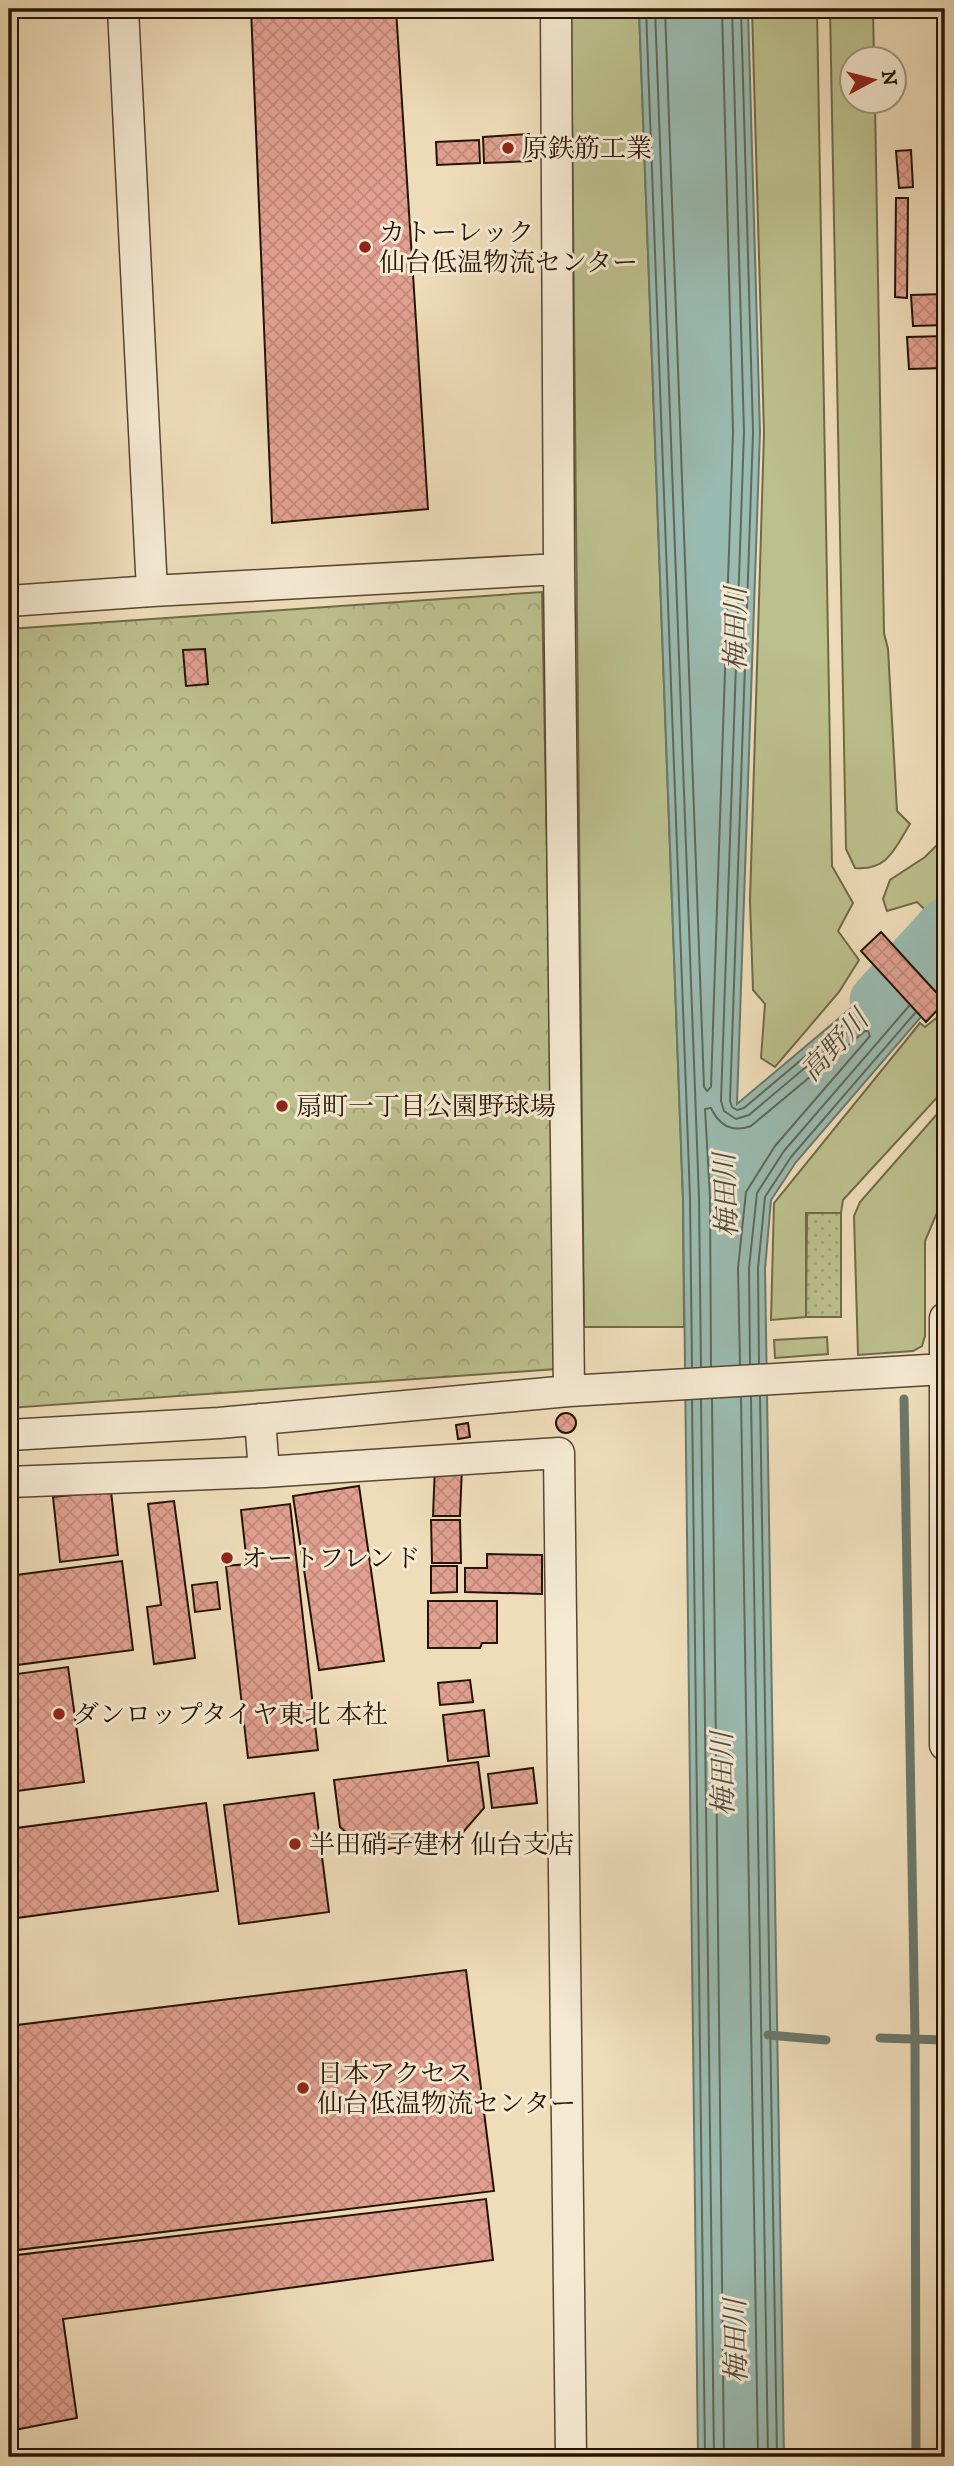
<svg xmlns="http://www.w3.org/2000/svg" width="954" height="2466" font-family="'IM FELL DW Pica','Noto Serif JP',serif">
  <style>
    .grass { fill: #bcc08d; stroke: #706a48; stroke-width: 2 }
    .park { fill: url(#park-crowns); stroke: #706a48; stroke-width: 2 }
    .garden { fill: url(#garden-dots); stroke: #706a48; stroke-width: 2 }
    .water { fill: #9abbb1; stroke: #6b786b; stroke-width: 2 }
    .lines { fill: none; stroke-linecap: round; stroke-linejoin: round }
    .shore { stroke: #60685a; stroke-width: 2 }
    .stream { stroke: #6b786b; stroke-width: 9 }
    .river { stroke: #9abbb1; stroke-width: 51 }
    .building { fill: url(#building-cross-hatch); stroke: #251403; stroke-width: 2 }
    .minor-casing { stroke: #584631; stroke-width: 33 }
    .minor { stroke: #f5e9d2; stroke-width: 30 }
    .poi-dot { fill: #8f2418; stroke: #f5e9d2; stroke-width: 2.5 }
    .labels { text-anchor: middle; stroke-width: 6; stroke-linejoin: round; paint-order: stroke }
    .poi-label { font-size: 26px; fill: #251403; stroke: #f5e9d2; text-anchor: start }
    .water-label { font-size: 28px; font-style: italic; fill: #4e4e40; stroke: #f5e9d2 }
  </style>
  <defs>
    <pattern id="park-crowns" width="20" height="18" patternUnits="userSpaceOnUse" patternTransform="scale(1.75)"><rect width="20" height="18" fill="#bcc08d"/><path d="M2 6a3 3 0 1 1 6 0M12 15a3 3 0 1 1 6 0" fill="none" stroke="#a1a478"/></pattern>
    <pattern id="garden-dots" width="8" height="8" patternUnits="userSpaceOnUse" patternTransform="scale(1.75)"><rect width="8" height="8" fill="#bcc08d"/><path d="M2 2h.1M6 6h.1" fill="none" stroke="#a1a478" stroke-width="1.8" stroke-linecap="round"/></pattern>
    <pattern id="building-cross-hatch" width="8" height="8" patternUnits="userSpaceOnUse" patternTransform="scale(1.75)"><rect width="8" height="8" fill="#e1a091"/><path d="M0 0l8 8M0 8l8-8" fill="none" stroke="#c1897b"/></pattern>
  </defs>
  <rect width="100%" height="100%" fill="#efddba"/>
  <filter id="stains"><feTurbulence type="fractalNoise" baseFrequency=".00286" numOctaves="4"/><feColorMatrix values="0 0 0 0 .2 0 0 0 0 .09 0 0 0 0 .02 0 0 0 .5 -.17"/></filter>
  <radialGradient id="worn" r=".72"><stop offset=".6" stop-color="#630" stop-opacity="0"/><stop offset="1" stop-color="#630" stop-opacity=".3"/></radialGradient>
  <path class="grass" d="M571,9H639L683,1199L684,1327H584Z
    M752,9H817L832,866L853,903L838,931L859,960L839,992L775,1067L761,1058L765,1004L753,990L750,901L764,433Z
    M830,9H873L874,59L852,60V102H875L884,633L888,649L897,811L910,824C895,848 888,871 855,868L846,849Z
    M945,837V915L938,922L917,902L887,911L883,899L890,880L925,857Z
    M945,1011V1085L943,1091L843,1200L841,1213H806V1317L771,1320L774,1203L920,1023L925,1027Z
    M945,1105V1194L925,1241V1336L922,1346L913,1351L858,1355L854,1216L860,1202Z
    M827,1337L828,1354L775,1358L774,1340Z"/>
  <path class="park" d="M542,592L557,1369L9,1408V629Z"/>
  <path class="garden" d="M807,1213H841V1317H806Z"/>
  <path class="water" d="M639,9H748L760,432L737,1104L945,929V989L796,1162L771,1200L765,1269L784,2457H698L683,1199Z"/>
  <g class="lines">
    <path class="shore" d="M646,9L690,1198L692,1367
      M655,9L699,1198L701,1367
      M665,9L704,1087L707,1091L711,1087L733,432L722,9
      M732,9L744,432L721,1101L724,1111L736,1119L749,1115L896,991
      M741,9L753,432L730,1101L732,1107L737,1110L744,1108L890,985
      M759,1363L758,1268L765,1197L791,1157L915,1013
      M750,1364L749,1268L757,1193L784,1151L909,1006
      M711,1366L710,1198L705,1109L711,1108C719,1125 732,1133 751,1126L865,1031H868L870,1036L775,1146L746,1192L738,1268L740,1364
      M760,1396L777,2457
      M751,1397L768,2457
      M741,1398L758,2457
      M712,1399L724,2457
      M692,1400L705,2457
      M701,1400L714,2457"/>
    <path class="stream" d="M904,1399L915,2038L916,2457
      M768,2035L826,2040
      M880,2038L945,2040"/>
    <path class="river" d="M875,1000L945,923"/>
  </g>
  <path class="building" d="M251,9H396L428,509L272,523Z
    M529,134L531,161L484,163L483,137Z
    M479,140L480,163L437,165L436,142Z
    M911,150L913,187L899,188L896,151Z
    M896,198H908L907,298L895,297Z
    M945,294V325L913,326L911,295Z
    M945,336V368L909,369L907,337Z
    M205,649L208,684L186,686L183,650Z
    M881,932L945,1002L926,1022L861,951Z
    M556 1423a10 10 0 1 1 20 0a10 10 0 1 1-20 0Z
    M468,1423L470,1437L458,1439L456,1425Z
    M435,1465L462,1466L460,1516H433Z
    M359,1486L384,1661L319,1670L293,1496Z
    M111,1491L118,1555L60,1562L53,1497Z
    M174,1501L195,1658L154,1664L147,1607L161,1605L148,1504Z
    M290,1504L318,1750L248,1758L226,1566L247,1564L241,1510Z
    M431,1520H460L461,1563H432Z
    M487,1554L542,1555V1594L465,1592V1568H487Z
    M122,1561L133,1650L9,1666V1576Z
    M431,1566H457V1592L431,1593Z
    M217,1582L220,1609L195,1612L192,1585Z
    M428,1601H497V1643H482L480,1648H428Z
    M68,1667L84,1782L9,1792V1675Z
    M470,1680L473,1702L440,1705L438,1683Z
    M484,1710L489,1756L448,1761L443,1715Z
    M478,1762L484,1808L458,1838L369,1852L340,1827L334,1780Z
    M533,1768L537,1803L492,1808L488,1774Z
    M314,1793L329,1912L239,1924L224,1805Z
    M206,1803L218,1891L9,1919V1829Z
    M466,1970L494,2191L9,2251V2026Z
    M486,2199L493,2260L63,2319L77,2418L9,2431V2256Z"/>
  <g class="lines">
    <g class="minor-casing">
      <path id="minor" d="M123,9L152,591
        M556,9L559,569L569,1391
        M9,601L152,591L559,569
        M945,1318V1745
        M260,1419L264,1472
        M9,1435L219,1423L569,1391L944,1369
        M9,1482L264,1472L559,1453L571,2457"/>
    </g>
    <use href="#minor" class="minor"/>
  </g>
  <g class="poi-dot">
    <circle cx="508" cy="148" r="7"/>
    <circle cx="365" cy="247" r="7"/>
    <circle cx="282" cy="1106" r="7"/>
    <circle cx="227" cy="1558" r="7"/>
    <circle cx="59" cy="1714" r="7"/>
    <circle cx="295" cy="1844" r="7"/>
    <circle cx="303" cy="2088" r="7"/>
  </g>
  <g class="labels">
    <g class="poi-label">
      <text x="522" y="157">原鉄筋工業</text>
      <text x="379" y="241">カトーレック<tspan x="379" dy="30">仙台低温物流センター</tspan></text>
      <text x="296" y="1115">扇町一丁目公園野球場</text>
      <text x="241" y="1567">オートフレンド</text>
      <text x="73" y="1723">ダンロップタイヤ東北 本社</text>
      <text x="309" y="1853">半田硝子建材 仙台支店</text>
      <text x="317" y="2082">日本アクセス<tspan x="317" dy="30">仙台低温物流センター</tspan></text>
    </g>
    <g class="water-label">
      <text transform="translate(735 629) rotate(-90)" y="10">梅田川</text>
      <text transform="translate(834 1045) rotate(-47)" y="10">高野川</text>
      <text transform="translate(725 1195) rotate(-92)" y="10">梅田川</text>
      <text transform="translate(722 1774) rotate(-91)" y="10">梅田川</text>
      <text transform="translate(735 2341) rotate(-91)" y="10">梅田川</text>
    </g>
  </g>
  <rect width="954" height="2466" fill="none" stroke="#efddba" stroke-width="35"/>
  <rect x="10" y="10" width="933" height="2445" fill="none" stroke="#251403" stroke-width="3.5"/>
  <rect x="18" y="18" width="919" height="2431" fill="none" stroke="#251403" stroke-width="2"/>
  <g transform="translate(873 80) rotate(83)"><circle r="33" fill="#f5e9d2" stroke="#a2947f" stroke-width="2"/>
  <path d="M0-5L12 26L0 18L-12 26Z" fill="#8f2418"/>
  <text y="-10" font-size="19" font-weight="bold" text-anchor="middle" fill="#251403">N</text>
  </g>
  <rect width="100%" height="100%" filter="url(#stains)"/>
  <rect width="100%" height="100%" fill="url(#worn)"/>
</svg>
